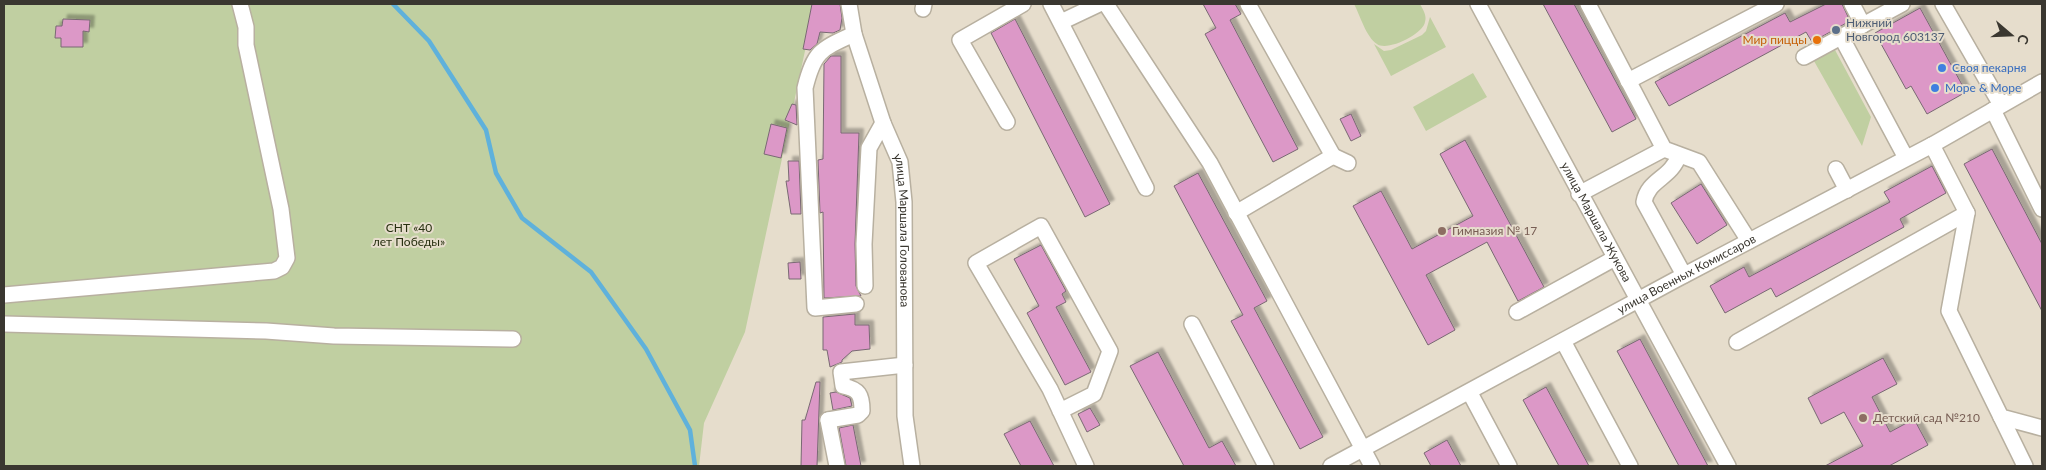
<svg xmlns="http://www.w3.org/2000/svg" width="2046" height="470" font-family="Lato,sans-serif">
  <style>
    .green { fill: #c0cfa1 }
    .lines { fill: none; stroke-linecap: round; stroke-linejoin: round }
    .stream { stroke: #5fb1db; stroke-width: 4.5 }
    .building { fill: #dc98c7; stroke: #796973; filter: url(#shadow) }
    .minor-casing { stroke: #b8b0a0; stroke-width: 18 }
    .minor { stroke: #fff; stroke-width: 15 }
    .service-dot { fill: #5c6f8a; stroke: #e6ddcc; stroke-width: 2 }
    .food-dot { fill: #e8710a; stroke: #e6ddcc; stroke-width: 2 }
    .shop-dot { fill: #3f7fe0; stroke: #e6ddcc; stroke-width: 2 }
    .education-dot { fill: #8d6e63; stroke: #e6ddcc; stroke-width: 2 }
    .labels { text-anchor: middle; stroke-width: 4; stroke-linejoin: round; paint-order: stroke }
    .service-label { font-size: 12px; fill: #4e5e75; stroke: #e6ddcc; text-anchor: start }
    .food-label { font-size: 12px; fill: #c56008; stroke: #e6ddcc; text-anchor: end }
    .shop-label { font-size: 12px; fill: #366cbe; stroke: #e6ddcc; text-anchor: start }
    .street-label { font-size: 12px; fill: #3a3730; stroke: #e6ddcc }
    .park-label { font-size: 12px; fill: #283011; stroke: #e6ddcc }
    .education-label { font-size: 12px; fill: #785e54; stroke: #e6ddcc; text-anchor: start }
  </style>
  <defs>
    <filter id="shadow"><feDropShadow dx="4.5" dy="-4.5" stdDeviation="1" flood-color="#0004"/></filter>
  </defs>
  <rect width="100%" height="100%" fill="#e6ddcc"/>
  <path class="green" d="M4,4H815L745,332L704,423L699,466H4Z
    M1354,4H1420C1423,10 1427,15 1425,22C1423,34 1387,52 1377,44C1366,37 1360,15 1354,4Z
    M1430,17L1446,47L1391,76L1374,44L1384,51L1391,50L1422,35L1426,31Z
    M1835,50L1871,117L1862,146L1814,61Z
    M1473,73L1487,97L1426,131L1413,107Z"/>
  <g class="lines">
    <path class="stream" d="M393,4L429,41L486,130L496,173L522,218L591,272L646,349L690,430L695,466"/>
  </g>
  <path class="building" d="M812,4H840L842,18L840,30L833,33L820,32L817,44L810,50L803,49Z
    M1203,4H1235L1241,14L1230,20L1298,149L1273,162L1205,34L1216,28Z
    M1543,4H1574L1636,119L1612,132Z
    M1826,4H1842L1850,21L1812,42L1806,32L1669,106L1655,82L1785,13L1790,22Z
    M1920,8L1966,92L1927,114L1911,86L1906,89L1875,33Z
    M63,19L90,20L89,32L83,31V47H61V38H55L56,26H62Z
    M1015,19L1110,204L1085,217L991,33Z
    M831,56H841V133H859L855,244L856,286L861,296L824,298L823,212L820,213L818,160L823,159L824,64Z
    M792,104L796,105L797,125L785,120Z
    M1351,114L1361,136L1351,141L1340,119Z
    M771,124L787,128L781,158L764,154Z
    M1465,140L1544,287L1518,301L1487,242L1426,275L1455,330L1428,345L1353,206L1381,191L1412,249L1473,216L1440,154Z
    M1992,149L2042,244V311L1964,164Z
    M788,161H799L801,214H791L786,181H789Z
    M1932,166L1946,193L1900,219L1904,227L1776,297L1771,288L1725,313L1710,286L1744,267L1749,277L1890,202L1884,192Z
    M1198,173L1267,301L1254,308L1323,437L1300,449L1231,321L1243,315L1174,186Z
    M1701,184L1727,225L1697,244L1671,203Z
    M1041,245L1066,291L1062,294L1066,302L1056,307L1091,372L1065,385L1027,313L1039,306L1014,259Z
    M800,262L801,279H789L788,263Z
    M855,314V325H869L870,349L852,351L842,360V362L830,367L827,350H823V317Z
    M1640,339L1708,466H1679L1617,351Z
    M1158,352L1209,448L1222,441L1236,466H1184L1130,366Z
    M1883,358L1897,384L1872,397L1890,432L1914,419L1928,445L1889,466H1825L1863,446L1844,412L1821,424L1808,398Z
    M816,382H820L817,466H801L802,420H805Z
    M1546,387L1589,466H1559L1523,400Z
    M836,392L850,398L852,406L833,410L830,393Z
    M1090,408L1100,425L1087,432L1078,414Z
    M1030,421L1054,466H1021L1004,434Z
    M853,425L861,466H846L839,428Z
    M1447,440L1461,466H1431L1424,453Z"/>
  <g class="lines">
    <g class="minor-casing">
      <g id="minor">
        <path id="s1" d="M849,4L854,34L883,123L900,162L904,202L905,416L912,466"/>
        <path d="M1051,4L1146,188"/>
        <path d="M1106,4L1210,163L1372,466"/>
        <path id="s2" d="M1478,4L1728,466"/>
        <path d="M1588,4L1664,149L1699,162L1749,241"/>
        <path d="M1852,4L1863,25L1902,4"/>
        <path d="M1943,4L2001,105"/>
        <path d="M923,9L924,4"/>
        <path d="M1061,22L1099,4"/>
        <path d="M854,34C821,49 814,51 805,88L815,308L856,304"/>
        <path d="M1845,44L1906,158"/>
        <path d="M1804,57L1863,25"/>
        <path d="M1628,81L1776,4"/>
        <path d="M1993,110L2042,209"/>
        <path d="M1007,122L960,40L1023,4"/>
        <path d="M1932,145L1967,213L1949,311L2001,417L2042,428"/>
        <path d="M1679,155C1671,179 1648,179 1644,202L1684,275"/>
        <path d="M1333,156L1348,163"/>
        <path d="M1836,169L1847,190"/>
        <path d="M1579,194L1664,149"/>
        <path d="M1236,213L1333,156L1248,4"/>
        <path d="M865,286L864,244L869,148L883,123"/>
        <path d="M4,295L274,271L282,267L287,258L281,209L246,45V27L240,4"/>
        <path d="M1517,312L1615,258"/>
        <path d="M4,324L266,331L334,336L513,339"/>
        <path d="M1192,324L1266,466"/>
        <path d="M1563,341L1630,466"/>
        <path d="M1737,342L1967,213"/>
        <path d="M1470,393L1509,466"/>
        <path d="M1060,411L1094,394L1110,351L1041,226L976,263L1050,389L1086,466"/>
        <path d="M2001,417L2025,466"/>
        <path d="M828,420L858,415L862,411C862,395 859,389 843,386L841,372L905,365"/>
        <path d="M828,420L837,466"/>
        <path id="s3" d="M1331,466L1675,280L1932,145L2042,82"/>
      </g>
    </g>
    <use href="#minor" class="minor"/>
  </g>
  <circle class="service-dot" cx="1836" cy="30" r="5"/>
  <circle class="food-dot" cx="1817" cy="40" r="5"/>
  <g class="shop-dot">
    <circle cx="1942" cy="68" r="5"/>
    <circle cx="1935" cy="88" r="5"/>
  </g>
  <g class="education-dot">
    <circle cx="1442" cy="231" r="5"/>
    <circle cx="1863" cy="418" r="5"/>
  </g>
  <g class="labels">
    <g class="service-label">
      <text x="1846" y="27">Нижний<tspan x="1846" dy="14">Новгород 603137</tspan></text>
    </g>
    <g class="food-label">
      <text x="1807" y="44">Мир пиццы</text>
    </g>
    <g class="shop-label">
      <text x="1952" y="72">Своя пекарня</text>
      <text x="1945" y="92">Море &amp; Море</text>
    </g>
    <g class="street-label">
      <text dy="4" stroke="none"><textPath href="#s2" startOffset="248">улица Маршала Жукова</textPath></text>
      <text dy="4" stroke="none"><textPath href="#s1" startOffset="235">улица Маршала Голованова</textPath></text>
      <text dy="4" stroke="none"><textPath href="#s3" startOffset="404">улица Военных Комиссаров</textPath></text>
    </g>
    <g class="park-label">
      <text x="409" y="232">СНТ «40<tspan x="409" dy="14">лет Победы»</tspan></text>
    </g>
    <g class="education-label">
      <text x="1452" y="235">Гимназия № 17</text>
      <text x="1873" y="422">Детский сад №210</text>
    </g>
  </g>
  <rect width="2046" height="470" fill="none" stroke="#3a3730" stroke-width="10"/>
  <g transform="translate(2011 35) rotate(109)" stroke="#e6ddcc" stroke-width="4" paint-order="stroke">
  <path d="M0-4L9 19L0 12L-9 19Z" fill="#3a3730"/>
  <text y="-8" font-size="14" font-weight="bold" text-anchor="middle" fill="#3a3730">С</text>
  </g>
</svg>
